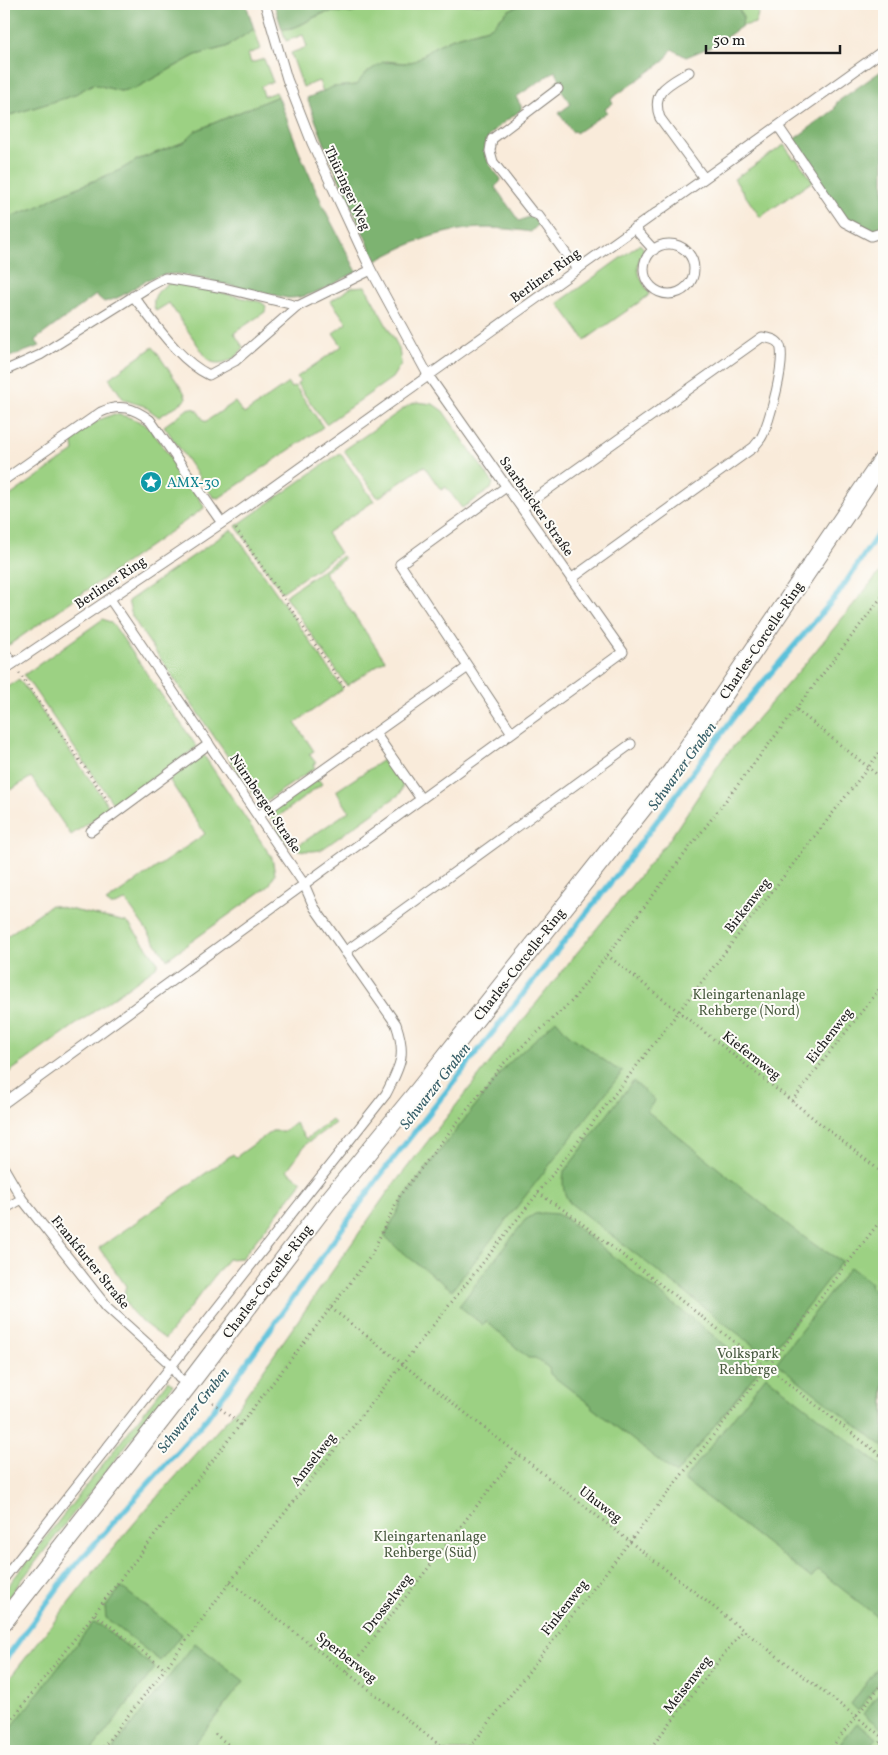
<svg xmlns="http://www.w3.org/2000/svg" width="888" height="1755" font-family="Vollkorn,serif">
  <style>
    .green { fill: #9cd183; stroke: #5c7650 }
    .forest { fill: #7db371; stroke: #4c6846 }
    .lines { fill: none; stroke-linecap: round; stroke-linejoin: round }
    .stream { stroke: #5cc1da; stroke-width: 5.5 }
    .lane-casing { stroke: #8a847b; stroke-width: 11 }
    .street-casing { stroke: #8a847b; stroke-width: 20 }
    .path { stroke: #8a847b; stroke-width: 3; stroke-dasharray: 1 4; stroke-linecap: butt }
    .lane { stroke: #fff; stroke-width: 9 }
    .street { stroke: #fff; stroke-width: 18 }
    .labels { text-anchor: middle; stroke-width: 4; stroke-linejoin: round; paint-order: stroke }
    .street-label { font-size: 14px; fill: #1c1c1c; stroke: #fdfcf7 }
    .culture-label { font-size: 14px; fill: #0d838f; stroke: #fdfcf7; text-anchor: start }
    .park-label { font-size: 14px; fill: #495b40; stroke: #fdfcf7 }
    .water-label { font-size: 15px; font-style: italic; fill: #365e68; stroke: #fdfcf7 }
  </style>
  <rect width="100%" height="100%" fill="#fdfcf7"/>
  <filter id="ink" filterUnits="userSpaceOnUse"><feTurbulence type="fractalNoise" baseFrequency=".02" numOctaves="2"/><feDisplacementMap in="SourceGraphic" scale="10" xChannelSelector="R" yChannelSelector="G"/><feConvolveMatrix kernelMatrix="1 2 1 2 8 2 1 2 1" color-interpolation-filters="sRGB"/></filter>
  <filter id="wash" filterUnits="userSpaceOnUse"><feTurbulence type="fractalNoise" baseFrequency=".0096" numOctaves="4" result="noise"/><feDisplacementMap in="SourceGraphic" scale="20" xChannelSelector="R" yChannelSelector="G"/><feGaussianBlur stdDeviation="1.12" result="paint"/><feColorMatrix in="noise" values="0 0 0 0 0 0 0 0 0 0 0 0 0 0 0 0 0 1.4 0 .05"/><feComposite in="paint" operator="in"/></filter>
  <g filter="url(#wash)">
    <rect width="100%" height="100%" fill="#f9ebda"/>
    <path class="green" d="M366,4H523L509,10L491,27L453,38L434,47L415,61L405,63L386,61L366,73L356,85L333,87L323,92L319,81L303,87L291,53L307,47L303,35L286,41L282,29C302,28 303,22 320,15C329,10 342,12 352,13Z
      M736,4H757L758,13L756,23L742,26L743,17Z
      M254,29L261,49L248,54L251,63L264,59L273,82L261,86L264,96L276,92L278,96L195,131L184,142L137,160L120,170L55,197L37,207L4,219V117L71,96L93,84L120,91L134,89L196,55L226,47Z
      M784,145L794,159L796,158L813,181L760,217L734,179Z
      M640,244L644,249C633,269 639,275 649,293L648,296L585,340L558,303Z
      M170,283H180L261,302L266,306L265,312L234,333L243,347C239,359 219,368 208,360L169,303L156,311C149,299 159,288 170,283Z
      M365,286L399,348L401,364L392,378L326,424L297,384L300,381L297,377L342,346L333,333L347,323L331,301L352,287Z
      M153,347L184,392L186,398L184,401L159,417L144,406L124,400L109,378Z
      M288,383L291,388L295,386L323,427L219,498L213,497L164,426L189,408L196,409L205,422L235,402L244,414Z
      M417,402L433,404L443,411L493,483L491,489L462,508L446,487L441,490L424,466L378,498L344,450L409,405Z
      M114,414C128,416 138,420 150,428L203,504L204,508L9,645L4,642V500L74,451L72,438L99,420Z
      M340,453L374,501L327,533L340,553L282,592L236,526Z
      M232,529L343,689L295,723L314,751L309,754L316,763L313,765L315,768L266,801H262L257,799L142,632L132,616L128,601Z
      M342,556L344,559L324,572L385,660L347,686L285,596Z
      M884,567V1751H4V1687L9,1679L98,1566L148,1507L234,1412L387,1193L550,986L671,837L724,757L804,665Z
      M103,619L110,622L115,627L197,747L114,805L24,675Z
      M19,679L110,808L71,835L31,777L11,790L4,780V689Z
      M203,754L272,858L275,874L269,886L167,959L126,901C119,902 113,909 106,902L205,834L170,781L171,778Z
      M383,760L388,761L403,785L400,794L321,850C291,855 285,843 271,818L274,810L318,779L322,784L275,819L296,847L349,811L336,791Z
      M51,905L126,922L130,925L158,962L156,967L4,1076V938Z
      M332,1120L335,1123L306,1144L287,1170L302,1182L242,1258L228,1259L165,1339C150,1327 117,1309 126,1286L99,1248L233,1154L236,1157L272,1131H285L295,1123L306,1139Z
      M168,1381L173,1385L4,1603V1591Z"/>
    <path class="forest" d="M4,4H246L254,29L226,47L196,55L134,89L120,91L93,84L72,96L4,117Z
      M274,4H366L352,13C342,12 329,10 319,15C305,21 299,29 282,29Z
      M523,4H736L743,17L742,26L715,45L686,57L672,49L664,61L611,99L613,103L605,109L607,112L576,133L574,131L572,132L559,113L571,104L555,82L560,79L555,71L516,97L521,106V110C507,121 476,137 487,159C490,166 496,173 501,179L500,182L495,187L519,221L531,216L536,221L538,225L531,232C469,222 431,231 376,261L331,161L307,98L333,87L356,85L366,73L383,62L405,63L415,61L434,47L453,38L491,27L509,10Z
      M884,69V226L872,233L846,221L800,155L802,153L793,140L834,110L837,102Z
      M278,96L301,156L324,208L357,272C335,282 312,299 287,298L179,274C168,274 157,275 147,280C131,289 123,298 104,302L96,295L35,340L40,346L4,359V219L37,207L55,197L120,170L137,160L184,142L195,131Z
      M556,1020L568,1034L615,1068L623,1071L452,1290L399,1250L385,1236L405,1196L506,1066Z
      M633,1081L655,1100L647,1111L797,1232L818,1247L842,1261L768,1357L570,1203C563,1195 562,1182 564,1172Z
      M543,1213L557,1214L566,1219L758,1371L676,1474L591,1407L592,1406L550,1374L549,1368L535,1358H528L486,1321L483,1325L459,1306L525,1220L535,1214Z
      M850,1267L871,1283L870,1286L884,1298V1447L776,1363Z
      M766,1376L884,1468V1622L818,1570L811,1578L684,1480Z
      M121,1587L182,1634L160,1661L106,1618L105,1608Z
      M93,1623L100,1625L155,1668L91,1751H4V1737Z
      M195,1643L244,1681L189,1751H116L113,1749Z
      M884,1659V1676L858,1711L851,1704Z
      M884,1687V1726L882,1729L863,1714Z
      M857,1723L877,1738L866,1751H834Z"/>
    <g class="lines">
      <path class="stream" d="M4,1661L71,1570L207,1418L379,1177L619,872L736,714L838,594L884,525"/>
    </g>
  </g>
  <g filter="url(#ink)">
    <g class="lines">
      <g class="lane-casing">
        <path id="lane" d="M689,72C669,84 650,91 660,118L704,178
          M558,89L492,139L490,151L493,162L533,213L538,215L577,269
          M778,126L844,222L871,236L884,232
          M634,228L654,250
          M644 269a25 25 0 1 1 50 0a25 25 0 1 1-50 0Z
          M133,296C155,323 178,360 209,375L235,361L298,306
          M4,371L40,355L150,286L165,278L224,288L298,306L371,270
          M4,480L101,412C120,403 134,408 150,420L222,523
          M506,487L400,564L512,733
          M522,508L762,337C768,338 776,339 779,344C788,356 769,425 761,438C759,441 756,444 754,447L571,579
          M4,651L13,664
          M4,670L228,519L884,50
          M375,733L421,799
          M258,816L468,667
          M91,831L209,744
          M345,952L631,744
          M4,1103L623,652L428,375L371,270L312,143L287,79L265,4
          M4,1168L22,1199L107,1307L171,1365L179,1378L189,1384
          M4,1209L22,1199
          M4,1578L386,1094C400,1066 407,1056 396,1024L314,907L304,884L110,599"/>
      </g>
      <g class="street-casing">
        <path id="street" d="M4,1621L189,1384L326,1204L420,1089L672,771L884,458"/>
      </g>
      <path class="path" d="M236,529L345,688
        M19,673L108,801
        M797,710L884,780
        M607,955L884,1174
        M792,1101L884,983
        M538,1193L567,1212L884,1458
        M331,1308L743,1630L884,1738
        M201,1393L241,1425
        M230,1582L448,1751
        M95,1614L165,1669
        M347,1672L518,1453
        M4,1730L370,1257L400,1195L503,1064L572,1001L884,594
        M215,1734L236,1751
        M103,1747L108,1751
        M100,1751L165,1669L230,1582L538,1193L884,747
        M467,1751L680,1477L767,1368L884,1216
        M648,1751L743,1630
        M829,1751L884,1681
        M874,1751L884,1738"/>
      <use href="#lane" class="lane"/>
      <use href="#street" class="street"/>
    </g>
  </g>
  <defs>
    <g id="sight-disc" transform="scale(1.125)"><circle r="9.5" fill="#0f9aa8" stroke="#fdfcf7"/><path d="M0-6L1.8-2.2L6-1.7L2.9 1.2L3.7 5.4L0 3.3L-3.7 5.4L-2.9 1.2L-6-1.7L-1.8-2.2Z" fill="#fff"/></g>
  </defs>
  <g fill-rule="evenodd">
    <use href="#sight-disc" x="151" y="482"/>
  </g>
  <g class="labels">
    <g class="street-label">
      <text transform="translate(348 188) rotate(65)" y="5">Thüringer Weg</text>
      <text transform="translate(545 275) rotate(-36)" y="5">Berliner Ring</text>
      <text transform="translate(537 506) rotate(55)" y="5">Saarbrücker Straße</text>
      <text transform="translate(110 582) rotate(-34)" y="5">Berliner Ring</text>
      <text transform="translate(761 640) rotate(-56)" y="5">Charles-Corcelle-Ring</text>
      <text transform="translate(266 803) rotate(56)" y="5">Nürnberger Straße</text>
      <text transform="translate(747 905) rotate(-52)" y="5">Birkenweg</text>
      <text transform="translate(519 964) rotate(-52)" y="5">Charles-Corcelle-Ring</text>
      <text transform="translate(829 1035) rotate(-52)" y="5">Eichenweg</text>
      <text transform="translate(752 1055) rotate(38)" y="5">Kiefernweg</text>
      <text transform="translate(91 1262) rotate(51)" y="5">Frankfurter Straße</text>
      <text transform="translate(267 1281) rotate(-53)" y="5">Charles-Corcelle-Ring</text>
      <text transform="translate(313 1459) rotate(-52)" y="5">Amselweg</text>
      <text transform="translate(601 1504) rotate(38)" y="5">Uhuweg</text>
      <text transform="translate(387 1603) rotate(-52)" y="5">Drosselweg</text>
      <text transform="translate(564 1607) rotate(-52)" y="5">Finkenweg</text>
      <text transform="translate(347 1657) rotate(38)" y="5">Sperberweg</text>
      <text transform="translate(687 1684) rotate(-52)" y="5">Meisenweg</text>
    </g>
    <g class="culture-label">
      <text x="167" y="487">AMX-30</text>
    </g>
    <g class="park-label">
      <text x="749" y="999">Kleingartenanlage<tspan x="749" dy="16">Rehberge (Nord)</tspan></text>
      <text x="748" y="1358">Volkspark<tspan x="748" dy="16">Rehberge</tspan></text>
      <text x="430" y="1541">Kleingartenanlage<tspan x="430" dy="16">Rehberge (Süd)</tspan></text>
    </g>
    <g class="water-label">
      <text transform="translate(682 766) rotate(-54)" y="5">Schwarzer Graben</text>
      <text transform="translate(435 1086) rotate(-52)" y="5">Schwarzer Graben</text>
      <text transform="translate(193 1410) rotate(-51)" y="5">Schwarzer Graben</text>
    </g>
  </g>
  <rect width="888" height="1755" fill="none" stroke="#fdfcf7" stroke-width="20"/>
  <path d="M706 45v8h134v-8" fill="none" stroke="#1c1c1c" stroke-width="2.5"/>
  <text x="713" y="45" font-size="15" fill="#1c1c1c" stroke="#fdfcf7" stroke-width="4" paint-order="stroke">50 m</text>
</svg>
